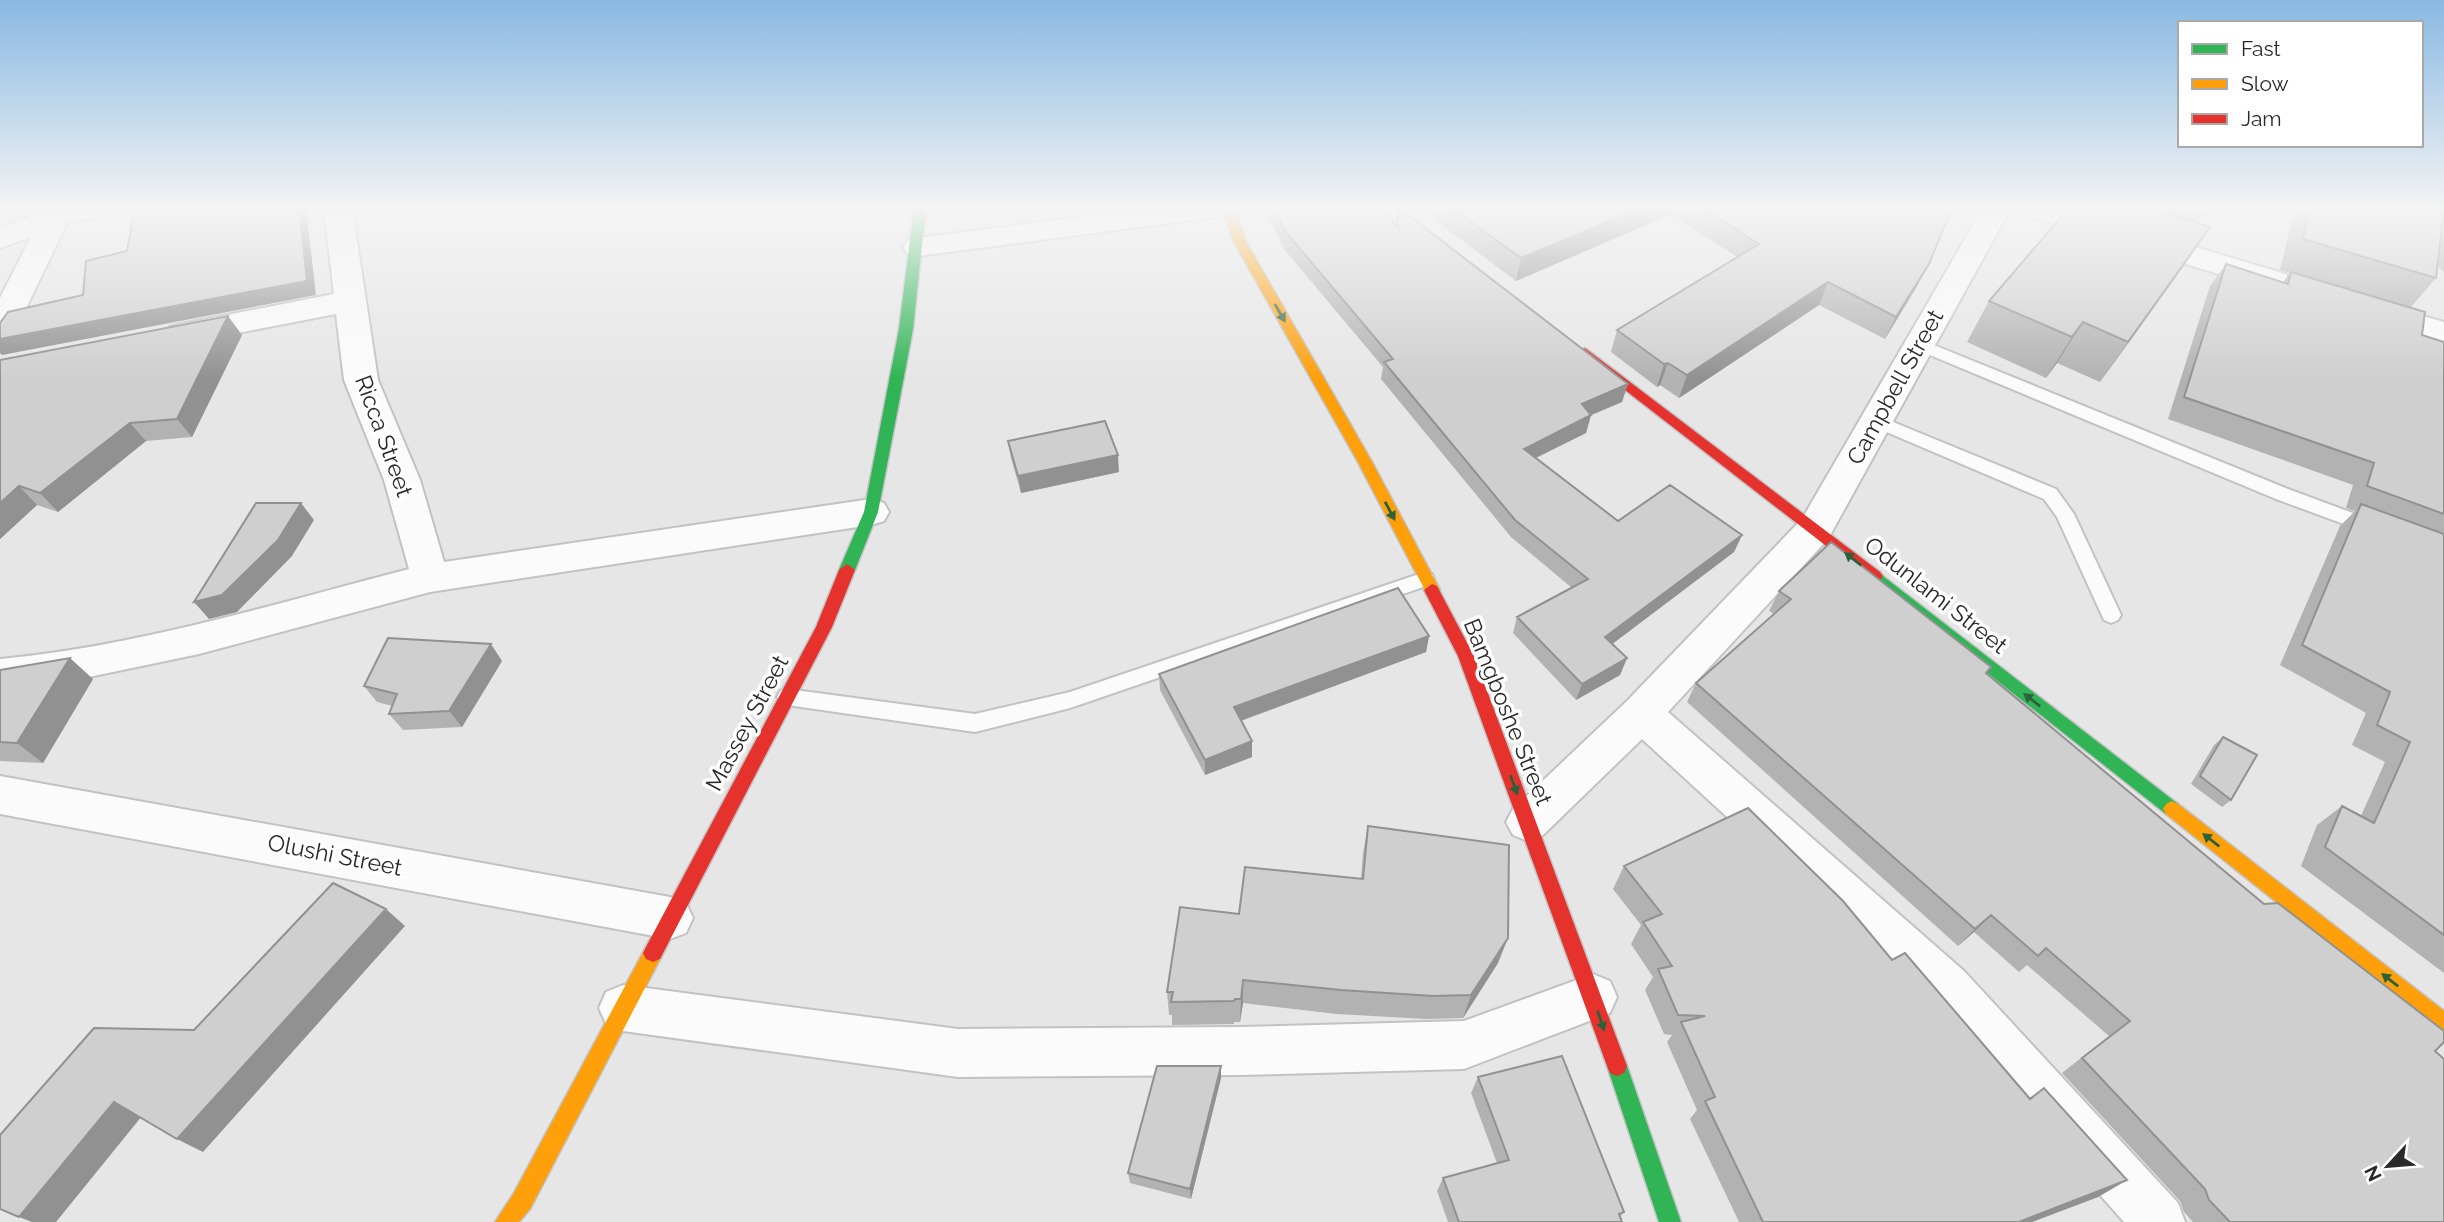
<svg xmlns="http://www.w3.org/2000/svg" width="2444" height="1222" font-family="Raleway,sans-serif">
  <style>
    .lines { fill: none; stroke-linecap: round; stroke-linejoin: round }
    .lane-casing { stroke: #c2c2c3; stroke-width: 4 }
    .street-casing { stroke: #c2c2c3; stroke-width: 4 }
    .fast-casing { stroke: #c2c2c3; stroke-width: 3 }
    .slow-casing { stroke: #c2c2c3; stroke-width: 3 }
    .jam-casing { stroke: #c2c2c3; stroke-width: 3 }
    .lane { fill: #fbfbfb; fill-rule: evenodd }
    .street { fill: #fbfbfb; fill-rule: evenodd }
    .fast { fill: #30b455; fill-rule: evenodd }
    .slow { fill: #ff9f0a; fill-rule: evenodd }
    .jam { fill: #e5322d; fill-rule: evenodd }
    .wall { fill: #b2b2b3 }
    .shaded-wall { fill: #919192 }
    .building { fill: #cfcfd0; stroke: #919192; stroke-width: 2 }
    .oneway { fill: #2c613b }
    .labels { text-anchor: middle; stroke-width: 7; stroke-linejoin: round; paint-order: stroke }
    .street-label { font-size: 23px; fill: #29292a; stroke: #fff }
  </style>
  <rect width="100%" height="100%" fill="#e6e6e7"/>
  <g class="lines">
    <g class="lane-casing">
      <path id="lane" d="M1919,339L2288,489L2377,522L2380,527L2377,532L2371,534L2276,499L1913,348L1911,344Z
        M1876,415L2056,489L2074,514L2121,615L2118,620L2111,623L2104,620L2057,517L2044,499L1870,425L1867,421L1870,417Z
        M1425,572L1432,574L1434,579L1432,584L1070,708L975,732L787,705L780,703L777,697L780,691L787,689L975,714L1070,692Z"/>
    </g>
    <g class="street-casing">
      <path id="street" d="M46,208H117L113,214L67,223L16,329L11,336L0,339V298L31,237L0,248V228L44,211Z
        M324,208H352L378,380L420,480L444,562L871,499L884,503L889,512L884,521L871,525L430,592L199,654L41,687L0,691V659C139,646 274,604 409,569L384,480L344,380L336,314L181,344L170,341L165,334L170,327L181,324L334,294Z
        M1150,208H1229L1225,214L1215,217L918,256L907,253L903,247L907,241L918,238Z
        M1983,208H2011L1828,539L1668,712L1964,971L2178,1203L2185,1222H2124L1930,1003L1642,739L1543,835L1528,841L1513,835L1506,822L1513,809L1627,701L1802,519Z
        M2019,208H2063L2286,274L2290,281L2286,288L2275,291L2264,288L2023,214Z
        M2372,301L2444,322V343L2361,318L2356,311L2361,304Z
        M0,776L670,897L686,903L693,918L686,933L670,939L0,814Z
        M1593,974L1610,981L1617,997L1610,1013L1464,1069L1240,1075L958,1077L623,1031L606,1024L599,1008L606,992L623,985L958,1029L1240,1027L1464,1021Z"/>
    </g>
    <g class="fast-casing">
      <path id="fast" d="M914,208H926L913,329L878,512L855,570L847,576L839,570L864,512L899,329Z
        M1875,570L2178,804L2181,809L2178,814L2172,817L2166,814L1870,580L1867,576L1870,572Z
        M1617,1056L1624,1059L1627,1066L1681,1222H1659L1607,1066L1610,1059Z"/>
    </g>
    <g class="slow-casing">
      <path id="slow" d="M1222,208H1234L1246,242L1372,462L1440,590L1437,594H1427L1358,462L1234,242Z
        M2172,801L2178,804L2444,1011V1033L2437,1030L2166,814L2163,809L2166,804Z
        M653,944L660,947L663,953L660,959L530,1209L519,1222H495L514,1193L646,947Z"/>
    </g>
    <g class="jam-casing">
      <path id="jam" d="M1585,348L1880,572L1883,576L1880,580H1870L1580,355L1578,352Z
        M847,564L855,570L832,627L660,959L653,962L646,959L643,953L646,947L816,627L839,570Z
        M1432,584L1437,586L1474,656L1627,1066L1624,1073L1617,1076L1610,1073L1607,1066L1458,656L1424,590Z"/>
    </g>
    <use href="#lane" class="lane"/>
    <use href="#street" class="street"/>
    <use href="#fast" class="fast"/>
    <use href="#slow" class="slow"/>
    <use href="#jam" class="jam"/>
  </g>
  <path class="wall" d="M1264,208H1380L1395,224L1397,208L1622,402L1591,415L1586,433L1536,458L1618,521L1742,535L1734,552L1612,644L1627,658L1620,675L1576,700L1513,633L1517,617L1572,588L1511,537L1381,379L1383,367L1284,249Z
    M1419,208H1952L1929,264L1917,286L1885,339L1819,305L1679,398L1660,385L1657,387L1611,352L1617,330L1737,257L1671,214L1516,281Z
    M2069,208H2207L2197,223L2183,267L2100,382L2057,363L2046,378L1967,342L1989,301Z
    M2295,208H2444V272L2437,265L2436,278L2410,308L2422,335L2444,342V973L2301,866L2317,825L2342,806L2361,816L2385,762L2352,745L2366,713L2280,665L2340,526L2355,511L2346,508L2353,485L2168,419L2210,286L2226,264L2283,282L2290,273L2280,270Z
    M242,335L192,437L146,441L58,512L37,505L0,539V360Z
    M1008,441L1119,472L1021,493L1011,458Z
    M1779,591L1986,673L2435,1051L2444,1222H2193L2184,1212L2180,1201L2062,1073L2109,1036L2027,965L2019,972L1974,932L1958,946L1687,702L1696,683L1774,614L1769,611Z
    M1429,636L1426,652L1241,721L1252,757L1205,775L1160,690L1159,674Z
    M502,661L462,727L403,730L389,714L393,706L377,702L364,686Z
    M0,670L93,679L43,763L0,761Z
    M2223,737L2231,800L2222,807L2191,784L2214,745Z
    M1368,826L1498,963L1463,1018L1426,1019L1337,1014L1243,1003L1240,1022H1234V1024L1172,1025V1015H1169L1167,992L1239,914L1361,879L1363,853Z
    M1624,866L1892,960L2030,1099L2044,1088L2127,1180L2098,1197L2032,1222H1739L1690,1119L1697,1110L1667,1042L1672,1035L1664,1034L1645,990L1653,977L1631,944L1641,925L1613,889Z
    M1221,1066V1078L1191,1199L1130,1183L1128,1173Z
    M1478,1077L1624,1212L1620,1217L1622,1222H1448L1437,1191L1443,1178L1497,1163L1471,1093Z"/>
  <path class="shaded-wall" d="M299,208H306L316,295L2,355L0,353V339Z
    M1641,208H1673L1671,214L1516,281L1521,258Z
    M2210,227L2183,267L2100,382L2128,342Z
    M1929,264L1917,286L1885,339L1896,317Z
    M1828,282L1819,305L1679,398L1687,375Z
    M228,316L242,335L192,437L177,419Z
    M2083,322L2057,363L2046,378L2072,337Z
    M1668,363L1660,385L1657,387L1664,364Z
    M1628,384L1622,402L1577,421L1582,404Z
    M1591,415L1586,433L1519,466L1524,449Z
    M130,423L146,441L58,512L40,493Z
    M1118,455L1119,472L1021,493L1018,476Z
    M19,486L37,505L0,539V503Z
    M301,503L314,520L292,556L237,612L209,619L194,602Z
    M1742,535L1734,552L1599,654L1605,637Z
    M1429,636L1426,652L1234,723V707Z
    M491,644L502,661L462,727L449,711Z
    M70,658L93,679L43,763L17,743Z
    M1627,658L1620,675L1576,700L1582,684Z
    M1252,741V757L1205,775V760Z
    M386,909L405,926L203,1152L177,1139Z
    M1991,915L1974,932L1958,946L1975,929Z
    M1508,938L1498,963L1463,1018L1471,995Z
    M1243,980V1003L1240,1022L1241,999Z
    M1221,1066V1078L1191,1199L1190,1189Z
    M114,1102L142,1116L56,1222H32L19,1217Z
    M2127,1180L2098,1197L2032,1222H2019Z"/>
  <path class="building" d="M135,208H299L307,281L0,339V323L8,312L83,295L86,261L127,251Z
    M1273,208H1380L1398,227L1397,208H1399L1628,384L1582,404L1591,415L1524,449L1618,521L1670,485L1742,535L1605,637L1627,658L1582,684L1517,617L1588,579L1515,520L1384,362L1393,359L1285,231Z
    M1452,208H1641L1521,258Z
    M1702,208H1952L1929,264L1896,317L1828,282L1687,375L1668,363L1664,364L1617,330L1759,244Z
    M2069,208H2148L2210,227L2128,342L2083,322L2072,337L1989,301Z
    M2310,208H2444L2436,278L2303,239Z
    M2226,264L2288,284L2291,272L2425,312L2422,335L2444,342V514L2367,486L2374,463L2184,397Z
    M228,316L177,419L130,423L40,493L19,486L0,503V360Z
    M1105,421L1118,455L1018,476L1008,441Z
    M256,503H301L278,540L222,595L194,602Z
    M2361,504L2444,534V935L2325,847L2342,806L2374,823L2410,742L2377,725L2390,692L2302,645Z
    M1831,542L1991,667L1986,673L2264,904L2278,903L2444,1031V1042L2435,1051L2444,1059V1222H2230L2209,1200L2205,1189L2082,1058L2130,1021L2046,948L2038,956L1991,915L1975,929L1696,683L1791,599L1779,591Z
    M1398,588L1429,636L1234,707L1252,741L1205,760L1159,674Z
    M388,638L491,644L449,711L389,714L397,694L364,686Z
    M70,658L17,743L0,742V670Z
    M2223,737L2257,755L2231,800L2200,776Z
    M1748,808L1843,901L1892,960L1905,953L2030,1099L2044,1088L2127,1180L2019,1222H1763L1705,1101L1715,1097L1681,1022L1705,1016L1678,1015L1658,969L1672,966L1643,922L1662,914L1624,866Z
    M1368,826L1509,845L1508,938L1471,995L1433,996L1341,990L1243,980L1241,999H1235L1234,1001L1171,1002L1173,992H1167L1180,907L1239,914L1245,867L1363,879Z
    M333,883L386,909L177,1139L114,1102L19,1217L0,1209V1135L94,1028L194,1030Z
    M1562,1056L1624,1212L1619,1214L1622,1222H1459L1443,1178L1509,1160L1478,1077Z
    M1157,1066H1221L1190,1189L1128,1173Z"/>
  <defs><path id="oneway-solid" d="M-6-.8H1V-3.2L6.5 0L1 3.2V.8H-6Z" transform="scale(1.75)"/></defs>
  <g class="oneway">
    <use href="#oneway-solid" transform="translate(1280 313) rotate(60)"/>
    <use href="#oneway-solid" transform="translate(1390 511) rotate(62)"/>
    <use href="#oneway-solid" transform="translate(1853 559) rotate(-142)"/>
    <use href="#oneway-solid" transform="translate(2032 700) rotate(-142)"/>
    <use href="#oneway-solid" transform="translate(1514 785) rotate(70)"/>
    <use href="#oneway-solid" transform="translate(2211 840) rotate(-142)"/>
    <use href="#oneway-solid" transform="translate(2390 980) rotate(-142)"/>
    <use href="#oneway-solid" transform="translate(1601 1021) rotate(71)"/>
  </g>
  <linearGradient id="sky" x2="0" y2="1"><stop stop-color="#89b9e2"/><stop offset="0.55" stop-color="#f4f4f4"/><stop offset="1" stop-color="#f4f4f4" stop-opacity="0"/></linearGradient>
  <rect width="2444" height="379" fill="url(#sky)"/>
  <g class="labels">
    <g class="street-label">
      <text transform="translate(1895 387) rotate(-61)" y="8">Campbell Street</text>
      <text transform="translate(384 436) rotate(70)" y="8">Ricca Street</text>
      <text transform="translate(1936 595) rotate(38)" y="8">Odunlami Street</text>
      <text transform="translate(1508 712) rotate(68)" y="8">Bamgboshe Street</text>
      <text transform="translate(747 723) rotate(-62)" y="8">Massey Street</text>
      <text transform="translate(335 855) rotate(11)" y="8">Olushi Street</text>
    </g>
  </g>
  <rect x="2178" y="21" width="245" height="126" fill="#ffffff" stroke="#a9a9aa" stroke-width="2"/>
  <rect x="2192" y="44" width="35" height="10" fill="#30b455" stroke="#a9a9aa" stroke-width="2"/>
  <text x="2241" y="56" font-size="21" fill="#29292a">Fast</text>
  <rect x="2192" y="79" width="35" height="10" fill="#ff9f0a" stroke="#a9a9aa" stroke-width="2"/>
  <text x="2241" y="91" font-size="21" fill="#29292a">Slow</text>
  <rect x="2192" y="114" width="35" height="10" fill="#e5322d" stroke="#a9a9aa" stroke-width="2"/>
  <text x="2241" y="126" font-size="21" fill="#29292a">Jam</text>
  <g transform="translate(2388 1166) rotate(244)" stroke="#ffffff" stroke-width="5" paint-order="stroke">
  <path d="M0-5L12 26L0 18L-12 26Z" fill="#29292a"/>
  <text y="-10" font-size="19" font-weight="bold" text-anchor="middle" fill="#29292a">N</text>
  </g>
</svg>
